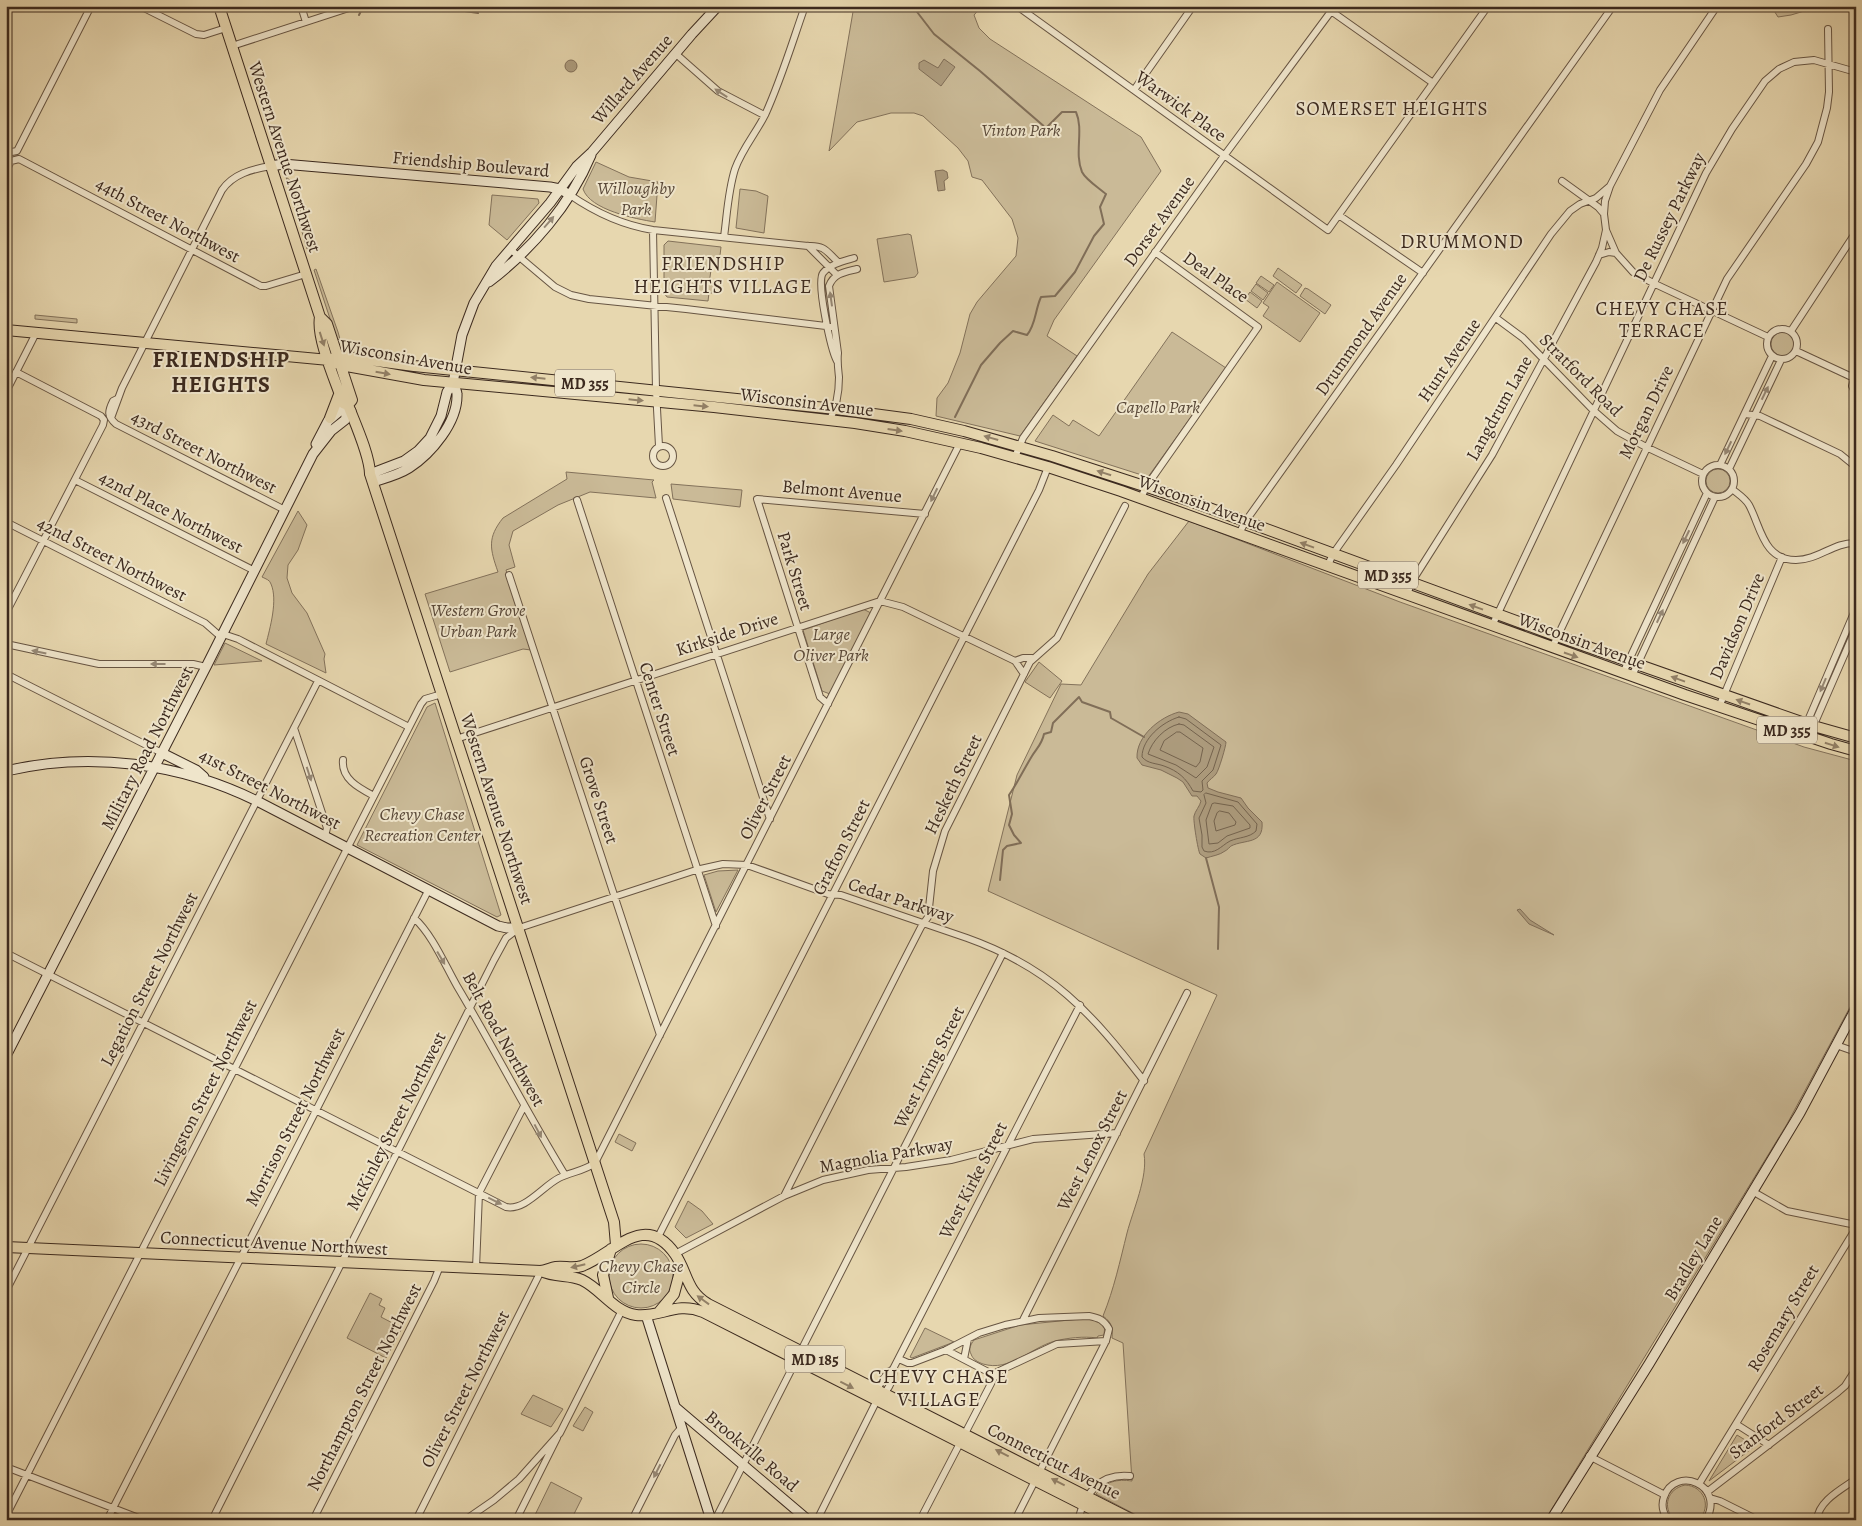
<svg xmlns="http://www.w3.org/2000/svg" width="1862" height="1526" font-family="Alegreya,serif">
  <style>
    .green { fill: #caba97; stroke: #83725b }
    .water { fill: #ad9c7e; stroke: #806e58 }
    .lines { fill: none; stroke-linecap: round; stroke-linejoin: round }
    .shore { stroke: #74634e; stroke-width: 1 }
    .stream { stroke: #806e58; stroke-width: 2 }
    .street-casing { stroke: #675543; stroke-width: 8 }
    .secondary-casing { stroke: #3c2a1f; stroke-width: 11 }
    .primary-casing { stroke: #3c2a1f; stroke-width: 12 }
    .street { stroke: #efe5cb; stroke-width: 6 }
    .secondary { stroke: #efe5cb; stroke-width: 9 }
    .primary { stroke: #e7d7af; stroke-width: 10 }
    .oneway { fill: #968875 }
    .oneway2 { fill: #928067 }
    .labels { text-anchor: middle; stroke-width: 4; stroke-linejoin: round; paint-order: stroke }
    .shield { fill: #efe5cb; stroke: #726253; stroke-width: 1 }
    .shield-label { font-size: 16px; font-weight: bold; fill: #3c2a1f }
    .street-label { font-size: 18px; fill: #3c2a1f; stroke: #efe5cb }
    .park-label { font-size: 18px; font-style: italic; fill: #584737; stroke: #efe5cb }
    .neighbourhood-label { font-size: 19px; letter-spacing: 1px; fill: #3c2a1f; stroke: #efe5cb }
    .quarter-label { font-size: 20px; letter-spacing: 1px; fill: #3c2a1f; stroke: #efe5cb }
    .district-label { font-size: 22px; font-weight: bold; letter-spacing: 1px; fill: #3c2a1f; stroke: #efe5cb }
  </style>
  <rect width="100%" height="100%" fill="#e7d7af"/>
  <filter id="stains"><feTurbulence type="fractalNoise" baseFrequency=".004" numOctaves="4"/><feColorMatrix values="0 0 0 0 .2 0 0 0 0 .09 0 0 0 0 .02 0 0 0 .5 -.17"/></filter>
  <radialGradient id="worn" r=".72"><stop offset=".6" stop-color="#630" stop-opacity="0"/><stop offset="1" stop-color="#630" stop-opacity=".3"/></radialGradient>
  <path class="green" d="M854,6H982L974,15L979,28L990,39L1141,137L1161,171L1054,320L1047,336L1077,356L1020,436L936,416L937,398L948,383L960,353L970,314L977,302L1016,256L1018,238L1012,219L982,180L972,177L968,161L958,148L923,116L914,113H891L857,122L829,151Z
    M1771,6H1821L1791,15L1778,17Z
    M596,162L629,177L658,182L655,222C636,219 590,210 583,189Z
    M286,177L291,181L312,248L307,249Z
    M740,189L756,191L768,196L764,233L736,228Z
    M492,195L538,199L539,203L507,240L489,225Z
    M908,234L911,235L918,273L915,277L884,282L877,239Z
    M668,241L721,247L719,264L712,263L709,284L715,285L714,293H709L708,301L667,297L664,293V245Z
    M1278,268L1302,285L1296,293L1273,276Z
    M316,269L338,332L340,339L337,340L314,270Z
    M1261,276L1274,285L1269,292L1256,283Z
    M1277,282L1320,313L1300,342L1263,316L1269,307L1263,303Z
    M1256,284L1268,293L1263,300L1251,291Z
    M1305,288L1308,289L1331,305L1325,314L1300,296Z
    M1250,292L1262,301L1257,308L1245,299Z
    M35,315L77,319V323L35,319Z
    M1771 344a12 12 0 1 1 24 0a12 12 0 1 1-24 0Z
    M1172,332L1226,368L1148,477L1035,441L1053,415L1069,426L1073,420L1099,436Z
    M1706 481a12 12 0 1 1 24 0a12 12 0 1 1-24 0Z
    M566,472L654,480L652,482L656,498L590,492L558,505L513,531L509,545L515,567L506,570L531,650L523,649L450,672L425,594L498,572C490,549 487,538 503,518L567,479Z
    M671,484L742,490L740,507L673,499Z
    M298,511L307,525L298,550L288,565L287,578L292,593L307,613L325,654L324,659L326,673L266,644C270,628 278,600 271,584C270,580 266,579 262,577Z
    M1189,521L1400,602L1804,747L1856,761V996L1787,1124L1545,1520H1146L1096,1494C1106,1481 1117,1479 1132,1481L1123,1343L1112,1338C1113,1327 1112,1323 1103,1316C1114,1289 1120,1261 1127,1233C1133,1210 1148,1177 1144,1154L1217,995L988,891L1017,775L1061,684L1081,685L1148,574Z
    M863,609L871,613L830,694L822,691L803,630Z
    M225,643L262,661L214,665Z
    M1039,662L1062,681L1050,698L1025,682Z
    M435,703L501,915L497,917L357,845L427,707Z
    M738,870L716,912L704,875L718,871Z
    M619,1134L636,1143L632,1151L615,1142Z
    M688,1201L702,1211L713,1224L686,1238L675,1227Z
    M609 1276a32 32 0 1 1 64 0a32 32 0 1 1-64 0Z
    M370,1293L382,1299L379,1305L385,1308L381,1317L402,1328L386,1358L347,1338Z
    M1090,1318L1105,1324L1104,1335L1098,1336L1097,1338C1084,1336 1067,1338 1055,1341C1030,1348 1010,1372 983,1364C978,1362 973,1360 971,1354C968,1349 971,1344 974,1340L1020,1325Z
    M925,1328L954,1342L912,1358L910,1357Z
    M533,1395L563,1409L551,1427L521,1414Z
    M585,1407L593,1412L583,1431L573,1426Z
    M1737,1435L1755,1446L1709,1481Z
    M551,1482L582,1498L571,1520H539L534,1517Z
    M1685,1485C1704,1486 1712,1506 1699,1520H1674C1662,1507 1667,1489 1685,1485Z"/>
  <path class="water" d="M944,59L955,67L941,86L919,69V63L924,60L938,68Z
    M565 66a6 6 0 1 1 12 0a6 6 0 1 1-12 0Z
    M943,170L947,172L948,178L944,181L945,190L938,191L935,171Z
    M1179,712L1188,714L1226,742C1226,746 1219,770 1216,774C1213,778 1210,779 1207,783L1208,788L1218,792L1241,798L1248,808L1262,822C1264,845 1245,839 1231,846C1231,846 1226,851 1225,851C1220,855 1212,856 1206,858L1200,854C1198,851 1193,820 1194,816C1195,811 1200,806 1201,801L1197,796H1192L1183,782L1177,778L1161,770L1142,765L1137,758C1136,736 1160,717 1179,712Z
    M1520,909L1530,920L1554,935L1529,924L1517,910Z"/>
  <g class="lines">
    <path class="shore" d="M1179,717L1186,719L1221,745L1213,770L1202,781L1203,790L1201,792L1193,791C1186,778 1178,771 1164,766C1156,763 1148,764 1142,757C1142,739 1162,722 1179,717Z
      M1179,724L1184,725L1214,747L1207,767L1196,778L1176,765L1148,754C1152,741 1165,727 1179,724Z
      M1177,732H1180L1203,748L1200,762L1196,767L1160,750L1164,741Z
      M1206,793L1238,802L1257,824L1256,831C1249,838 1239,837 1230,841C1221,846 1215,855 1204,851L1202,847V835L1199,818L1206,803L1204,795Z
      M1215,803L1233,806L1250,825V828L1227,836L1218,843L1209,844L1206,820L1212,804Z
      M1220,811L1229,813L1236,822L1235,825L1216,831L1214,821L1217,813Z"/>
    <path class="stream" d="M431,6L478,13
      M893,6L914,8L934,34L980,71L1046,128L1062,112H1076C1084,130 1074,153 1082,172C1086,180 1099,188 1106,194L1100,207L1104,224L1094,236L1075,272L1055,296L1041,297C1035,310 1036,324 1027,335L1013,331L1000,343L981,365L955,417
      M359,15L361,11L382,6
      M1206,858L1219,907L1218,949
      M1000,880L1003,850L1007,846L1021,843L1014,835L1009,825L1012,814L1009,795C1018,782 1024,769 1032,756C1037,748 1042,744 1044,734L1051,732L1053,723L1079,697L1082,702L1110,712L1111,718L1144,737"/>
    <g class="street-casing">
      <path id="street" d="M140,6L196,34L204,35L226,28
        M301,6L306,22
        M1017,6L1328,230L1488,6
        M1331,11L1433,83
        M232,46L355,6
        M676,54L718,91L764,115
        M1134,90L1193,6
        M6,153L17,151L91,6
        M6,171L11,161L19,159L261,286H266L306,274
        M1562,181L1598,207L1604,214L1606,230L1616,253L1633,272L1653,283L1768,337
        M570,195C596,213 622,225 653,230L808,246C825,245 827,252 838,262
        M1604,214L1605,201L1610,186L1660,90L1717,6
        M1340,216L1423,273
        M653,230L656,390L659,446
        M724,237C727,215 728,191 735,169C742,149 756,133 765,115C781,80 792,43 805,6
        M808,246L837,275
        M510,249L555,287L571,295L589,299L686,309L834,327
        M1599,255L1609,252L1616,253
        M1496,318L1523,338L1593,410L1617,431L1646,447L1703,474
        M1767 344a15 15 0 1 1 30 0a15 15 0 1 1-30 0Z
        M1791,331L1856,232
        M1796,351L1854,378
        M837,361C831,350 816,282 823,273C830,264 844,261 854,258
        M1855,376L1852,386L1856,394
        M6,392L36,333
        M117,399L113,401C108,411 107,416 116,424L285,510
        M1745,414L1760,416L1840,454L1856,467
        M111,418L122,388L222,190C233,174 252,169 271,166
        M829,421C837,407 839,393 839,377C838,368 837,361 838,353L829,286C834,273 845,272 857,269
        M653 456a10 10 0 1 1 20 0a10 10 0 1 1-20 0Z
        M1015,457L1023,438L1221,160L1335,6
        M1702 481a16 16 0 1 1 32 0a16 16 0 1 1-32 0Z
        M1720,465L1772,356
        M1729,469L1781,360
        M75,480L255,571
        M1732,489C1738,494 1745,498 1749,505C1761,527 1763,560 1796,560C1818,560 1834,542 1856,543
        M666,498L770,819
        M1141,498L1146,487L1258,327L1155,252
        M577,500L716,926
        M6,522L205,623L221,637
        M1239,534L1245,522L1613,6
        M1328,565L1333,554L1396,465L1551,234L1570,211L1580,204L1596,198L1610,186
        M509,575L660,1035
        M1407,595L1411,583L1492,455L1596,262L1602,248L1606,230
        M6,613L103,425L104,420L101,416L16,372
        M1492,626L1706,173L1732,129L1765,81L1779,69L1794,62L1814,60L1856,72
        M223,634L238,639L409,727
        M6,644L99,664H193L206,667
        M1552,648L1727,279L1806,164L1818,142L1827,108L1829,92L1828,29
        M1015,661L1023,658H1032
        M1623,673L1707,493
        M6,674L162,753
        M1632,676L1715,497
        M828,704L820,697L757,499L925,514
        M1719,707L1782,557
        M1810,725L1816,720L1856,628
        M294,728L327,828L325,836
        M1806,736L1810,725L1809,718L1856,608
        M456,739L880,601L903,607L1015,661L1024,674
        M343,760C341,779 359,788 374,796
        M414,918C432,934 445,965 457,986C494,1048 527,1113 565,1175
        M6,953L506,1207C525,1211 543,1186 559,1178C571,1172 584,1171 595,1163L960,443
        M1836,1045L1856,1052
        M1752,1191L1787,1211L1856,1225
        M784,1196L902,964L921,927L928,917L933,871L945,831L1030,662L1057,638L1125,506
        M657,1239L1039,490L1048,467
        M675,1254L784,1196L823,1180L868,1170L906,1167L951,1160L1033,1139L1117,1133
        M476,1268L479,1193L524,1106
        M6,1291L318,681
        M1023,1320L1187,993
        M946,1350L994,1375
        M899,1359L908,1363H912L946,1350L979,1333L1005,1325L1039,1318L1089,1316C1099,1318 1104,1320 1109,1329L1106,1341L1015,1520
        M964,1359L968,1339
        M877,1393C878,1385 886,1373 893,1369
        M1736,1424L1769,1445
        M1589,1456L1665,1495
        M6,1467L144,1520
        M1699,1484L1856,1228
        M1707,1492L1838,1392L1845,1386L1856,1369
        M1710,1498L1720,1501L1758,1520
        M6,1516L421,704L425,699L442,694
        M107,1520L429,889
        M212,1520L494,960L506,938L519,928L696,870L723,864L747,865L828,894L841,895L967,938C1051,968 1091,1012 1144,1081
        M313,1520L434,1281L440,1266
        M416,1520L541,1271
        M465,1520L494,1500L519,1479L560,1433L622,1310
        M516,1520L557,1438
        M632,1520L675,1435L681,1428
        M715,1520L1003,953
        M817,1520L877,1400C886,1393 895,1381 893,1369L1080,1005
        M920,1520L997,1372L1057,1344L1106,1341
        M1078,1520C1085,1493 1100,1473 1130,1476
        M1668,1520C1663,1513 1661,1505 1664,1497C1675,1465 1726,1484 1706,1520
        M1817,1520C1818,1501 1842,1489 1856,1479"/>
    </g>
    <g class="secondary-casing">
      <path id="secondary" d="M271,166L283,164L550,187L560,189L570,195
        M489,282C532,249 570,205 591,155
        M316,444L328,421L341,410L347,414
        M370,474L404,461L418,451L430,438L441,416L447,392L453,383L462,335L474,303L496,266L550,203L577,166L592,152L692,34L718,6
        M373,482C385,478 398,475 409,468C431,454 458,422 457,394C457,391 454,386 453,383
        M162,753L196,770L204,777
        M6,771C90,751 180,763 257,801L498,926L507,928H519
        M6,1056L206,667L313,454L331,431L345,420L347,414L351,411
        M646,1315L711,1520
        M675,1407L808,1520
        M1551,1520L1649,1364L1800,1113L1856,1008"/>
    </g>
    <g class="primary-casing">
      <path id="primary" d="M219,6L320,317C316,338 336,382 343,403L348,405C355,423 370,456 370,474L614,1222L616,1245
        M320,317L327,324L352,400L348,405
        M6,330L329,360L341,365L424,380L714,407L855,423L905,431L981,448L1048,467L1121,491L1685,695L1831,744L1856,751
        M329,360L338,356L347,357L414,366L836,409L911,419L964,431L1052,456L1190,501L1557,636L1810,725L1856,738
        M330,418L340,392
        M6,1247L541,1271C546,1270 551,1268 556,1267C565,1266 573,1269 582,1266C614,1254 644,1210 675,1254C688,1273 686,1291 708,1304L1133,1520
        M541,1271C556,1278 569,1274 582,1280C601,1289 614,1312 636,1315C660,1318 676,1301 703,1312L1113,1520
        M608,1298L603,1275L611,1249
        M659,1312L674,1294L681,1268"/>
    </g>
    <use href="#street" class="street"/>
    <use href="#secondary" class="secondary"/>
    <use href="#primary" class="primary"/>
  </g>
  <defs><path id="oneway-solid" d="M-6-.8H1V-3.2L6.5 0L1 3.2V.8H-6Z" transform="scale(1.25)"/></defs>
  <g class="oneway">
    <use href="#oneway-solid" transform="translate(721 93) rotate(-147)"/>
    <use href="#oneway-solid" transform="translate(549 222) rotate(-49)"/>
    <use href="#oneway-solid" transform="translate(831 299) rotate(-98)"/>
    <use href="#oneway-solid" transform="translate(1765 393) rotate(-64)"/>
    <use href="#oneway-solid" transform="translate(1728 448) rotate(116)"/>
    <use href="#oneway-solid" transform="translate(934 495) rotate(116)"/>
    <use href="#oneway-solid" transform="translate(1686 537) rotate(116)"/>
    <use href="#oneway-solid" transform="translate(1660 616) rotate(-65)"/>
    <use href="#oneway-solid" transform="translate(39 652) rotate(-168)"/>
    <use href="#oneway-solid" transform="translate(158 664) rotate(180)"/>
    <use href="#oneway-solid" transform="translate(1823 685) rotate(113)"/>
    <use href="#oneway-solid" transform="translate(309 774) rotate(72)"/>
    <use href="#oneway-solid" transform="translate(441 958) rotate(59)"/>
    <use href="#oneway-solid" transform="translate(538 1131) rotate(62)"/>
    <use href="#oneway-solid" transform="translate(495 1201) rotate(26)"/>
    <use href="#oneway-solid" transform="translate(657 1471) rotate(117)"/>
  </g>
  <g class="oneway2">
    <use href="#oneway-solid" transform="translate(322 339) rotate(72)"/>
    <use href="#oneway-solid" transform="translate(383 373) rotate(10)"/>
    <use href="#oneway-solid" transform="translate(538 378) rotate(-174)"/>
    <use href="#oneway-solid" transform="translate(636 400) rotate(6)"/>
    <use href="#oneway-solid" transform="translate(701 406) rotate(6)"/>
    <use href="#oneway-solid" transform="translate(895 430) rotate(8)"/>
    <use href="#oneway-solid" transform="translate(991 438) rotate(-164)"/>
    <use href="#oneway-solid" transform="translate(1104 473) rotate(-162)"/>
    <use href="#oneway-solid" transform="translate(1307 545) rotate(-160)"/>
    <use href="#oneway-solid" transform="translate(1476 607) rotate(-160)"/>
    <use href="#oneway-solid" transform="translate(1571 655) rotate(19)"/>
    <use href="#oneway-solid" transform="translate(1678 679) rotate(-160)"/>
    <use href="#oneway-solid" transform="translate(1743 702) rotate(-161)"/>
    <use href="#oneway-solid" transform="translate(1832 745) rotate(17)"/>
    <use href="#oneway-solid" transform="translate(578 1266) rotate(167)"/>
    <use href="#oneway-solid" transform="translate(703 1300) rotate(-144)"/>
    <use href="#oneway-solid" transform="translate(847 1385) rotate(27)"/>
    <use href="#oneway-solid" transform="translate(1002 1453) rotate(-153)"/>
    <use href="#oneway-solid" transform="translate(1058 1482) rotate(-153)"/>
  </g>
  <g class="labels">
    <g class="shield">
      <rect x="555" y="369.5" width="60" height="27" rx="4"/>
      <rect x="1358" y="561.5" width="60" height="27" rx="4"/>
      <rect x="1757" y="716.5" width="60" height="27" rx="4"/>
      <rect x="785" y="1345.5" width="60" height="27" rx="4"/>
    </g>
    <g class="shield-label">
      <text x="585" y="389">MD 355</text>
      <text x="1388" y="581">MD 355</text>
      <text x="1787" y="736">MD 355</text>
      <text x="815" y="1365">MD 185</text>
    </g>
    <g class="street-label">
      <text transform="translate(632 79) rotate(-49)" y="6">Willard Avenue</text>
      <text transform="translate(1181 106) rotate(36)" y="6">Warwick Place</text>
      <text transform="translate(285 157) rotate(72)" y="6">Western Avenue Northwest</text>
      <text transform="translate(471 164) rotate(5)" y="6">Friendship Boulevard</text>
      <text transform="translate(1669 217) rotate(-64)" y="6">De Russey Parkway</text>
      <text transform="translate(168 220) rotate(28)" y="6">44th Street Northwest</text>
      <text transform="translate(1159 221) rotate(-54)" y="6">Dorset Avenue</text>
      <text transform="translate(1216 277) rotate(35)" y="6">Deal Place</text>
      <text transform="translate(1361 334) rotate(-55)" y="6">Drummond Avenue</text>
      <text transform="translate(406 357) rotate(10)" y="6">Wisconsin Avenue</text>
      <text transform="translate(1449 360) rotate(-56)" y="6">Hunt Avenue</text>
      <text transform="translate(1581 375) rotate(45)" y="6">Stratford Road</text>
      <text transform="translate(807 402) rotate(7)" y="6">Wisconsin Avenue</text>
      <text transform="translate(1499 408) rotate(-61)" y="6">Langdrum Lane</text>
      <text transform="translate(1646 412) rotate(-64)" y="6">Morgan Drive</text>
      <text transform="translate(204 452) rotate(27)" y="6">43rd Street Northwest</text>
      <text transform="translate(842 491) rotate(5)" y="6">Belmont Avenue</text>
      <text transform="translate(1202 503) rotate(20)" y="6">Wisconsin Avenue</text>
      <text transform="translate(171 512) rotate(27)" y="6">42nd Place Northwest</text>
      <text transform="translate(112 559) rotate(27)" y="6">42nd Street Northwest</text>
      <text transform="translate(795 571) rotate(73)" y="6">Park Street</text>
      <text transform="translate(1737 626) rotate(-67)" y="6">Davidson Drive</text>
      <text transform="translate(727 634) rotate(-18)" y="6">Kirkside Drive</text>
      <text transform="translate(1582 641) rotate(20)" y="6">Wisconsin Avenue</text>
      <text transform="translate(660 709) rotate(72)" y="6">Center Street</text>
      <text transform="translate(147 748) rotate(-63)" y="6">Military Road Northwest</text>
      <text transform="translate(953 784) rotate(-64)" y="6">Hesketh Street</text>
      <text transform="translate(270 789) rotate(27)" y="6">41st Street Northwest</text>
      <text transform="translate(765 797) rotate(-63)" y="6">Oliver Street</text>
      <text transform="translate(599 800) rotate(72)" y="6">Grove Street</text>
      <text transform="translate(497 809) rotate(72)" y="6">Western Avenue Northwest</text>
      <text transform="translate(841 847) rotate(-63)" y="6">Grafton Street</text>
      <text transform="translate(901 900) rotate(18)" y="6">Cedar Parkway</text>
      <text transform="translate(149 979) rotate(-63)" y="6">Legation Street Northwest</text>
      <text transform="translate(504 1039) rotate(61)" y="6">Belt Road Northwest</text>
      <text transform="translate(929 1067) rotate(-63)" y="6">West Irving Street</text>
      <text transform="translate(205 1093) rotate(-63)" y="6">Livingston Street Northwest</text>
      <text transform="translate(295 1117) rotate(-63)" y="6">Morrison Street Northwest</text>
      <text transform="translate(396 1121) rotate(-63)" y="6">McKinley Street Northwest</text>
      <text transform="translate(1092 1150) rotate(-63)" y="6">West Lenox Street</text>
      <text transform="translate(886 1155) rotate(-10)" y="6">Magnolia Parkway</text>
      <text transform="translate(973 1180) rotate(-63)" y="6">West Kirke Street</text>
      <text transform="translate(274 1243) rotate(3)" y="6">Connecticut Avenue Northwest</text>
      <text transform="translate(1693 1258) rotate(-59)" y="6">Bradley Lane</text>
      <text transform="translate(1783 1318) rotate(-59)" y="6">Rosemary Street</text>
      <text transform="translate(364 1387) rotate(-63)" y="6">Northampton Street Northwest</text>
      <text transform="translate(465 1389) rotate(-63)" y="6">Oliver Street Northwest</text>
      <text transform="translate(1776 1421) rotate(-37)" y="6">Stanford Street</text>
      <text transform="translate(752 1451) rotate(40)" y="6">Brookville Road</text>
      <text transform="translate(1054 1461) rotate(27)" y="6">Connecticut Avenue</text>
    </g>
    <g class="park-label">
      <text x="1021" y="136">Vinton Park</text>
      <text x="636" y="194">Willoughby<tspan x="636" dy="21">Park</tspan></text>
      <text x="1158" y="413">Capello Park</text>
      <text x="478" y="616">Western Grove<tspan x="478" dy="21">Urban Park</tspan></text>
      <text x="831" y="640">Large<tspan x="831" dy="21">Oliver Park</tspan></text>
      <text x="422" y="820">Chevy Chase<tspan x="422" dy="21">Recreation Center</tspan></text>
      <text x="641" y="1272">Chevy Chase<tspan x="641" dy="21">Circle</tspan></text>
    </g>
    <g class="neighbourhood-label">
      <text x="1392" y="115">SOMERSET HEIGHTS</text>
      <text x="1662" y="315">CHEVY CHASE<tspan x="1662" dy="22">TERRACE</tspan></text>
    </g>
    <g class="quarter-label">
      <text x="1462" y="248">DRUMMOND</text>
      <text x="723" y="270">FRIENDSHIP<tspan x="723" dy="23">HEIGHTS VILLAGE</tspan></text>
      <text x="939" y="1383">CHEVY CHASE<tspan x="939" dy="23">VILLAGE</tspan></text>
    </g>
    <g class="district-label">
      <text x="221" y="367">FRIENDSHIP<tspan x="221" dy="25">HEIGHTS</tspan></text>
    </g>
  </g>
  <rect width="1862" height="1526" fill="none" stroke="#e7d7af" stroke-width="25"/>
  <rect x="8" y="8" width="1847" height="1511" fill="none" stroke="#3c2a1f" stroke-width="2.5"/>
  <rect x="12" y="12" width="1837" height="1501" fill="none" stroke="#3c2a1f"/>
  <rect width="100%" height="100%" filter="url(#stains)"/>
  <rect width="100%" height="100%" fill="url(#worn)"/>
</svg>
